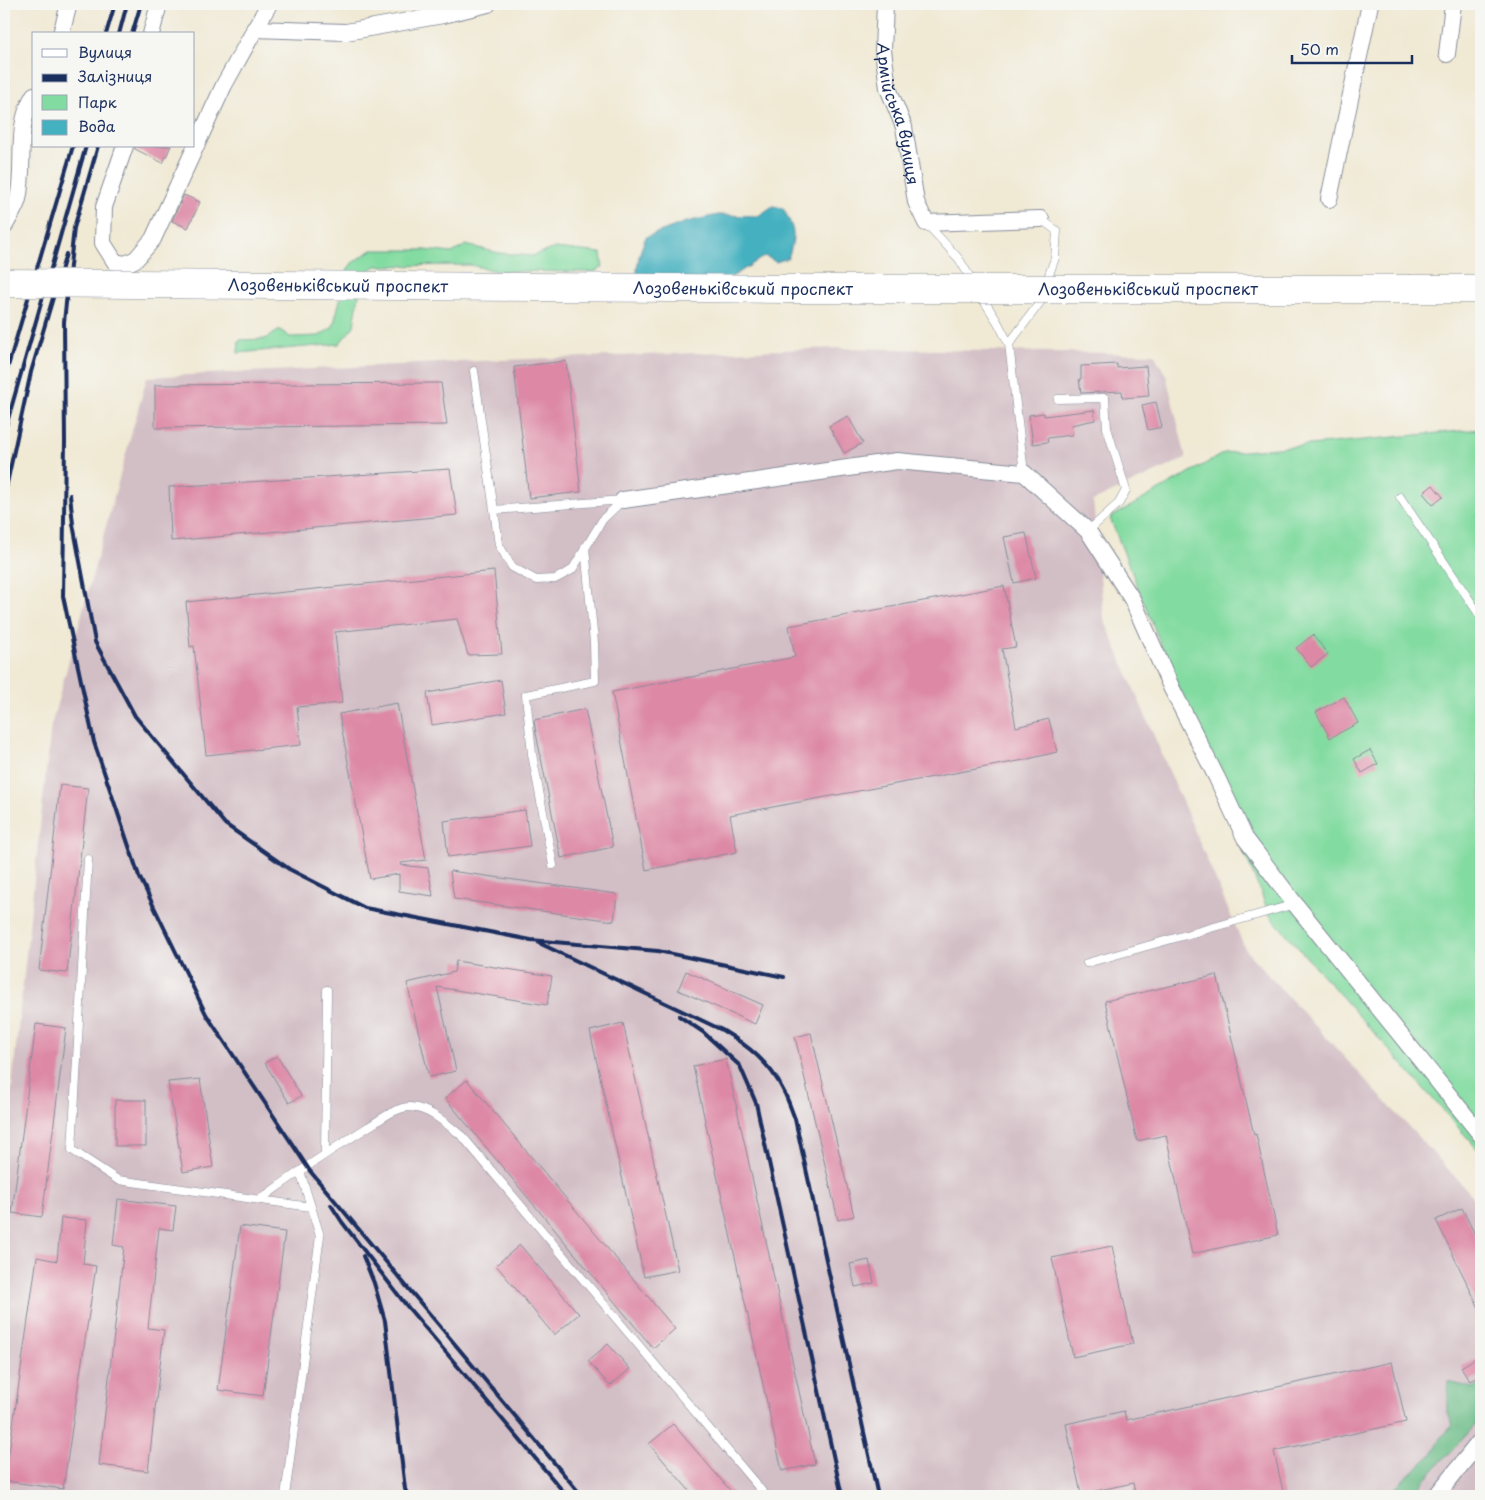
<svg xmlns="http://www.w3.org/2000/svg" width="1485" height="1500" font-family="'Playpen Sans',sans-serif">
  <style>
    .industrial { fill: #d2bec5 }
    .green { fill: #82dba0; stroke: #4e857f }
    .forest { fill: #69bb86; stroke: #427572 }
    .water { fill: #44b1c0; stroke: #30708f }
    .building { fill: #dd89a6 }
    .lines { fill: none; stroke-linecap: round; stroke-linejoin: round }
    .lane-casing { stroke: #868c99; stroke-width: 9 }
    .street-casing { stroke: #868c99; stroke-width: 18 }
    .highway-casing { stroke: #868c99; stroke-width: 29 }
    .lane { stroke: #fff; stroke-width: 8 }
    .street { stroke: #fff; stroke-width: 16 }
    .highway { stroke: #fff; stroke-width: 28 }
    .rail { stroke: #1b2f5e; stroke-width: 4 }
    .highway-bridge-casing { stroke: #868c99; stroke-width: 29; stroke-linecap: butt }
    .highway-bridge { stroke: #fff; stroke-width: 28 }
    .labels { text-anchor: middle; stroke-width: 5; stroke-linejoin: round; paint-order: stroke }
    .street-label { font-size: 16px; fill: #1b2f5e; stroke: #f6f6f2 }
  </style>
  <rect width="100%" height="100%" fill="#f6f6f2"/>
  <filter id="ink" filterUnits="userSpaceOnUse"><feTurbulence type="fractalNoise" baseFrequency=".02" numOctaves="2"/><feDisplacementMap in="SourceGraphic" scale="10" xChannelSelector="R" yChannelSelector="G"/><feConvolveMatrix kernelMatrix="1 2 1 2 8 2 1 2 1" color-interpolation-filters="sRGB"/></filter>
  <filter id="wash" filterUnits="userSpaceOnUse"><feTurbulence type="fractalNoise" baseFrequency=".0096" numOctaves="4" result="noise"/><feDisplacementMap in="SourceGraphic" scale="20" xChannelSelector="R" yChannelSelector="G"/><feGaussianBlur stdDeviation="1.12" result="paint"/><feColorMatrix in="noise" values="0 0 0 0 0 0 0 0 0 0 0 0 0 0 0 0 0 1.4 0 .05"/><feComposite in="paint" operator="in"/></filter>
  <g filter="url(#wash)">
    <rect width="100%" height="100%" fill="#f0e9d4"/>
    <path class="industrial" d="M838,348L1154,354L1166,375L1186,458L1093,501L1104,619L1246,951L1481,1205V1496H4V1157L51,726L147,377L501,360Z"/>
    <path class="green" d="M466,245L499,253L532,256L555,248L601,253L603,267L594,272L497,271L470,265L376,266L362,275L354,326L339,344L238,353L239,340L265,339L280,330L290,337L319,336L333,327L348,269L352,263L372,250H425L452,253Z
      M1481,429V1153L1270,916L1110,518L1224,453Z"/>
    <path class="forest" d="M1448,1382L1474,1388L1481,1384V1419L1425,1480L1413,1496H1386L1431,1455L1442,1437L1453,1425L1448,1414Z"/>
    <path class="water" d="M773,206L783,208C795,231 796,234 788,258L776,262L765,256L724,282L639,299C636,271 635,263 646,237L686,222L718,215L758,216Z"/>
    <g id="blocks">
      <path class="building" d="M135,146H171L163,163L135,149Z
        M184,195L200,202L188,228L172,221Z
        M566,361L581,492L529,498L514,367Z
        M1117,364V368L1146,366L1149,396L1123,398L1122,391L1081,393L1079,379H1081V366Z
        M441,383L447,425L155,428V385Z
        M1156,402L1162,427L1148,430L1142,405Z
        M1094,410L1095,420L1071,425L1072,435L1047,438L1048,442L1033,444L1029,415L1044,413V416Z
        M848,416L863,443L844,453L829,426Z
        M450,469L457,515L171,541L169,487Z
        M1433,485L1443,497L1433,505L1423,493Z
        M1026,533L1036,578L1014,583L1004,537Z
        M494,571L502,654L468,655L457,619L335,632L342,703L297,707L301,745L206,755L194,646L190,647L186,602Z
        M1004,586L1016,647L1002,649L1016,727L1049,719L1057,752L1024,760L730,815L737,852L646,870L612,692L795,657L789,626Z
        M1313,635L1328,654L1311,667L1296,648Z
        M501,680L506,713L432,725L427,693Z
        M1344,697L1358,723L1330,738L1316,712Z
        M397,703L426,860L401,863V865L428,868L433,896L399,891V874L370,879L339,714Z
        M585,709L613,847L561,858L536,733L534,720Z
        M1370,750L1378,764L1362,773L1354,759Z
        M60,785L88,788L67,973L39,970Z
        M525,810L530,846L448,857L444,821Z
        M450,871L617,894L614,921L454,899Z
        M456,961L552,976L547,1005L437,987L456,1071L429,1077L407,983L454,972Z
        M686,971L763,1005L755,1024L678,990Z
        M1217,975L1254,1135L1256,1134L1278,1235L1192,1254L1166,1135L1137,1141L1105,1001Z
        M623,1023L678,1270L644,1277L590,1031Z
        M36,1024L66,1028L42,1217L12,1213Z
        M811,1033L854,1216L838,1220L795,1037Z
        M277,1056L301,1096L289,1103L265,1063Z
        M726,1059L815,1464L782,1471L693,1066Z
        M200,1079L213,1167L183,1172L168,1082Z
        M467,1080L675,1329L653,1348L445,1098Z
        M115,1100H146V1146H115Z
        M118,1199L176,1206L173,1230L159,1228L148,1328L164,1330L148,1471L99,1465L124,1247L113,1245Z
        M1462,1208L1481,1247V1312L1436,1220Z
        M61,1218L87,1220L83,1264L96,1266L63,1489L5,1481L37,1257L57,1261Z
        M240,1226L285,1232L263,1396L218,1390Z
        M520,1245L579,1314L554,1335L496,1265Z
        M1112,1246L1133,1344L1073,1357L1052,1258Z
        M869,1260L874,1283L855,1287L850,1264Z
        M608,1344L630,1369L610,1386L588,1361Z
        M1476,1358L1481,1367V1375L1470,1381L1461,1367Z
        M1392,1362L1406,1422L1274,1451L1284,1496H1136L1133,1483L1081,1494L1066,1424L1124,1411L1126,1420Z
        M673,1424L735,1496H694L649,1444Z"/>
    </g>
  </g>
  <g filter="url(#ink)">
    <use href="#blocks" fill-opacity="0" stroke="#868c99" stroke-width="1"/>
    <g class="lines">
      <g class="lane-casing">
        <path id="lane" d="M1041,219L1057,231L1055,258L1046,283
          M927,224L959,259L974,284
          M981,296L997,321L1009,344L1024,473
          M1009,344L1041,301L1043,294
          M474,371L499,545L512,567L536,580L555,579L572,570L603,519L623,500
          M1058,399L1105,398L1107,428L1126,490L1119,503L1088,531
          M1400,497L1481,617
          M494,510L623,500
          M88,859L72,1150L118,1180L311,1207
          M553,865L532,754L526,695L595,681L594,643L585,547
          M1087,963L1295,904
          M325,1153L327,990
          M259,1200C295,1174 331,1150 368,1127C380,1120 396,1107 410,1107C430,1108 448,1125 463,1137L766,1496
          M285,1496L320,1236L300,1171"/>
      </g>
      <g class="street-casing">
        <g id="street">
          <path id="s1" d="M885,4L883,50L888,88L904,127L916,202L926,223L1041,219"/>
          <path d="M254,29L346,32L443,15L488,4"/>
          <path d="M61,34L69,4"/>
          <path d="M151,34L159,4"/>
          <path d="M1447,54L1453,4"/>
          <path d="M125,146L104,207L103,243L115,262L126,264L136,259L153,239L224,85L269,4"/>
          <path d="M1329,199L1370,4"/>
          <path d="M4,227C8,219 16,208 18,199C26,164 14,128 34,95"/>
          <path d="M623,500L897,461L1024,473L1088,531L1132,599L1172,689L1217,778L1245,838L1295,904L1481,1135"/>
          <path d="M1436,1496L1481,1440"/>
        </g>
      </g>
      <g class="highway-casing">
        <path id="highway" d="M1411,289H1481"/>
      </g>
      <use href="#lane" class="lane"/>
      <use href="#street" class="street"/>
      <use href="#highway" class="highway"/>
      <path class="rail" d="M106,34L115,4
        M119,34L127,4
        M132,34L141,4
        M98,146L74,228L64,322L65,441L63,596L94,742L139,876L206,1014L310,1171L582,1496
        M4,380L73,146
        M4,433L86,146
        M70,495L73,524L95,642L135,716L225,824L289,869L365,908L531,940L658,951L784,977
        M4,497L31,372L66,254
        M539,943L722,1030C747,1045 770,1063 783,1090C788,1099 791,1109 795,1119L878,1496
        M679,1016L703,1032L740,1066L756,1103L842,1496
        M331,1205L342,1222L406,1305L567,1496
        M363,1256L374,1283L385,1321L405,1489L408,1496"/>
      <g class="highway-bridge-casing">
        <g id="highway-bridge">
          <path id="s2" d="M4,283L789,289H1411"/>
        </g>
      </g>
      <use href="#highway-bridge" class="highway-bridge"/>
    </g>
  </g>
  <g class="labels">
    <g class="street-label">
      <text dy="6" stroke="none"><textPath href="#s1" startOffset="112">Армійська вулиця</textPath></text>
      <text dy="6" stroke="none"><textPath href="#s2" startOffset="334">Лозовеньківський проспект</textPath></text>
      <text dy="6" stroke="none"><textPath href="#s2" startOffset="739">Лозовеньківський проспект</textPath></text>
      <text dy="6" stroke="none"><textPath href="#s2" startOffset="1144">Лозовеньківський проспект</textPath></text>
    </g>
  </g>
  <rect width="1485" height="1500" fill="none" stroke="#f6f6f2" stroke-width="20"/>
  <rect x="32" y="32" width="162" height="115" fill="#f6f6f2" stroke="#9ea6b7"/>
  <rect x="42" y="49" width="25" height="8" fill="#ffffff" stroke="#9ea6b7"/>
  <text x="78" y="58" font-size="15" fill="#1b2f5e">Вулиця</text>
  <rect x="42" y="74" width="25" height="8" fill="#1b2f5e" stroke="#9ea6b7"/>
  <text x="78" y="82" font-size="15" fill="#1b2f5e">Залізниця</text>
  <rect x="42" y="95" width="25" height="15" fill="#82dba0" stroke="#9ea6b7"/>
  <text x="78" y="108" font-size="15" fill="#1b2f5e">Парк</text>
  <rect x="42" y="120" width="25" height="15" fill="#44b1c0" stroke="#9ea6b7"/>
  <text x="78" y="132" font-size="15" fill="#1b2f5e">Вода</text>
  <path d="M1292 55v8h120v-8" fill="none" stroke="#1b2f5e" stroke-width="2.5"/>
  <text x="1300" y="55" font-size="15" fill="#1b2f5e" stroke="#f6f6f2" stroke-width="4" paint-order="stroke">50 m</text>
</svg>
